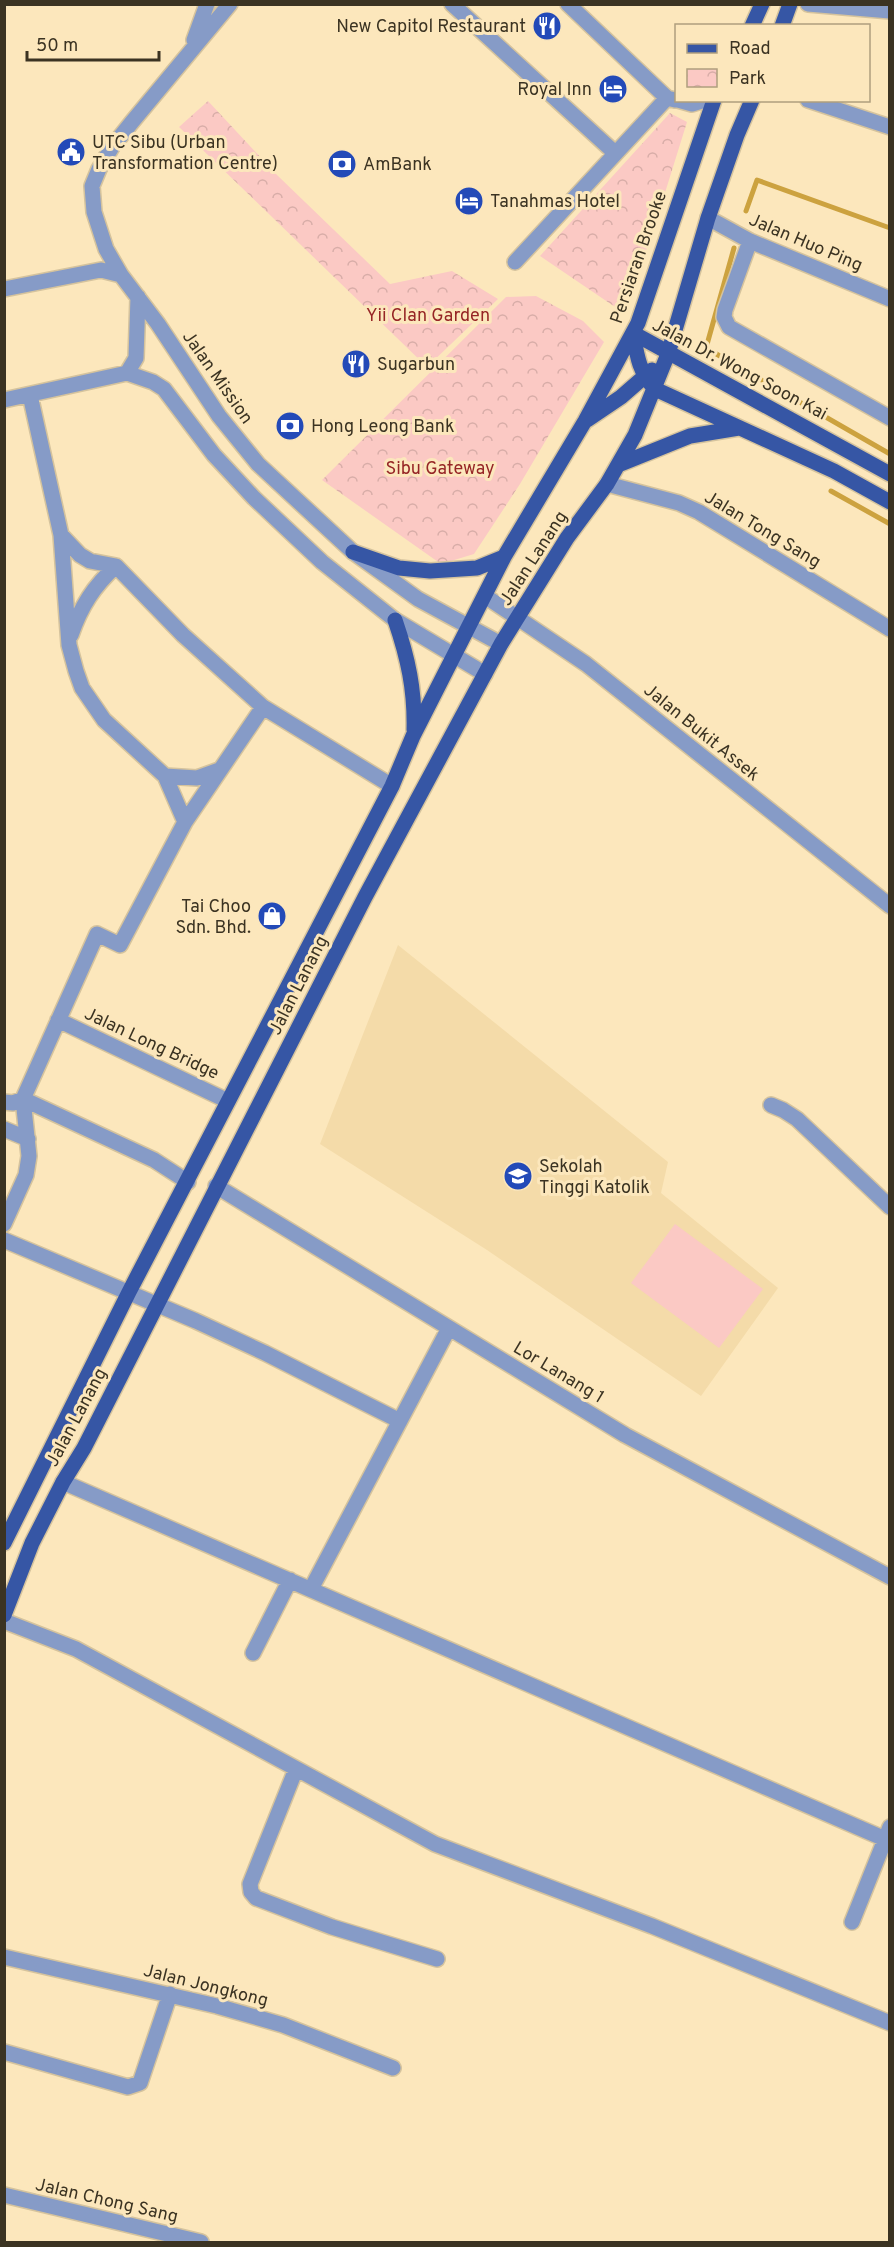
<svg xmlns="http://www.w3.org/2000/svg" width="894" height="2247" font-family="Overpass,sans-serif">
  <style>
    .built { fill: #f4dba9 }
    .grass { fill: #fbc9c4 }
    .park { fill: url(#park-crowns) }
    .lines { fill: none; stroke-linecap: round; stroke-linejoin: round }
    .stream { stroke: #cca23f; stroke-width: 5 }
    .minor-casing { stroke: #d5c39d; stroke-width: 18 }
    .major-casing { stroke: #d5c39d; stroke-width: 18 }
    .minor { stroke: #869bc7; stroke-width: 15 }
    .major { stroke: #3656a5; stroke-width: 15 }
    .labels { text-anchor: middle; stroke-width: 6; stroke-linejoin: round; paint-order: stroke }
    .poi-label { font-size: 18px; fill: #3b3322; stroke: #fce7bc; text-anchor: start }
    .street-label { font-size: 18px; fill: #3b3322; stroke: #fce7bc }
    .park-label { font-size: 18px; fill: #962526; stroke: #fce7bc }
  </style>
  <defs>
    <pattern id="park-crowns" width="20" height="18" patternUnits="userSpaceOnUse" patternTransform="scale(1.5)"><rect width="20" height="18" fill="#fbc9c4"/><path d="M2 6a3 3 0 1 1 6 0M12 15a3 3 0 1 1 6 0" fill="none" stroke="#d8ada8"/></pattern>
  </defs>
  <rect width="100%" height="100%" fill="#fce7bc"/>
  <path class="built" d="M398,945L668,1162L661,1193L778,1288L701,1396L487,1250L320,1144Z"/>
  <path class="grass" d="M675,1224L763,1289L719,1348L631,1283Z"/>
  <path class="park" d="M208,101L277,175L390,284L452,271L498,299L427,367L179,127Z
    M670,113L687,122L650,241L621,311L540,256Z
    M536,296L583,321L604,342L520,484L474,554L441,564L322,480L506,297Z"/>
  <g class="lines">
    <path class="stream" d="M746,211L757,180L890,228
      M734,248L706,348L890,454
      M831,491L890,524"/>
    <g class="minor-casing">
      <path id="minor" d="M230,4L132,122L112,147L99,169L92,186L94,212L106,249L121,275L158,324L219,416L258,464L353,552L418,599L501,644
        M452,4L615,153
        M568,4L667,98L675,100
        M808,4L890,11
        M194,40L207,4
        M678,100L692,104L705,100
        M808,100L890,127
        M708,218L750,241L890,299
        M750,241L725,310L724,317L729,327L890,418
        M515,262L667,98
        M4,289L101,270L121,275
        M127,373L153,382L164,389L214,455L254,498L322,562L395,620L485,674
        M30,395L61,535L69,645L76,671L82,688L104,720L165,776L185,822
        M4,400L127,373L136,358L138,297
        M607,484L679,503L699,512L890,629
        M61,535L80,555L90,561L116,566L183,635L263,707L392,786
        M485,596L586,664L890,906
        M71,635C81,606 94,586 116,566
        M165,776L197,778L219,770
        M58,1020L228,1101
        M4,1102L13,1103L23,1099L154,1160L188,1182
        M771,1105L783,1110L797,1119L890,1207
        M4,1129L28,1139
        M216,1186L625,1435L890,1577
        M4,1224L26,1175L29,1156L23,1099L97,934L120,945L185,822L263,707
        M4,1240L196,1321L265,1353L400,1421
        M63,1482L885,1839
        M311,1589L449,1328
        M4,1621L76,1649L435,1844L652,1926L890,2023
        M253,1653L290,1580
        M296,1769L250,1884L251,1892L256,1898L332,1927L437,1959
        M852,1922L890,1827
        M4,1957L217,2006L283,2025L393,2068
        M4,2052L128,2087L140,2083L170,1994
        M4,2195L201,2242"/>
    </g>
    <g class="major-casing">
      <path id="major" d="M752,26L762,4
        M782,26L790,4
        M633,333C637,356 639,372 655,389L834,471L890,502
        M633,333L890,474
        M587,420L621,397L652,370
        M618,465L690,436L739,428
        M353,552L399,568L430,571L477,568L504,557
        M395,620C408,658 415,690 414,730
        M4,1543L129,1292L392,786L413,736L504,557L585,421L638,323L714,100
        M4,1615L32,1543L63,1482L84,1448L365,897L501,644L567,538L607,484L635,435L668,354L708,218L737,135L752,100"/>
    </g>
    <use href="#minor" class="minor"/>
    <use href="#major" class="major"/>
  </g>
  <defs>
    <g id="restaurant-disc" transform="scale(1.5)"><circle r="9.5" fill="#234ab8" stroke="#fce7bc"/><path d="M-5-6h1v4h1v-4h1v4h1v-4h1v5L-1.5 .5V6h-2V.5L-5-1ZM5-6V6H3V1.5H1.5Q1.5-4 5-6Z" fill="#fff"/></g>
    <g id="hotel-disc" transform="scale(1.5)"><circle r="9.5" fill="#234ab8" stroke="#fce7bc"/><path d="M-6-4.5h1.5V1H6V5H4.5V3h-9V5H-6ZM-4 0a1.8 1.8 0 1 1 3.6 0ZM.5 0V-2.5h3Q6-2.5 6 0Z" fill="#fff"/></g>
    <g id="civic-disc" transform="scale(1.5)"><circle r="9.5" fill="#234ab8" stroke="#fce7bc"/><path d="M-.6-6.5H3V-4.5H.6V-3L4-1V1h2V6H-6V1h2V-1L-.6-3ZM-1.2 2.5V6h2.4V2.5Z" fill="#fff"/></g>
    <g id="bank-disc" transform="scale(1.5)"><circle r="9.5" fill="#234ab8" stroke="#fce7bc"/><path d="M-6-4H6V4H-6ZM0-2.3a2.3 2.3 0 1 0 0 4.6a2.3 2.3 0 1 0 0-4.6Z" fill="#fff"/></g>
    <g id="shop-disc" transform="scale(1.5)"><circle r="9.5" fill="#234ab8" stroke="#fce7bc"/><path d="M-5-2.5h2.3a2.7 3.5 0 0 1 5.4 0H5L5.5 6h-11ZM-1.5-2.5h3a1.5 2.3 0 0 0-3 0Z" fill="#fff"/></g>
    <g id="school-disc" transform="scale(1.5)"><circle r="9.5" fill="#234ab8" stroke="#fce7bc"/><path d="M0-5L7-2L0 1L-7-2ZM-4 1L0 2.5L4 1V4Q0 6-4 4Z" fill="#fff"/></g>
  </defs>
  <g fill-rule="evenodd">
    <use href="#restaurant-disc" x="547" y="26"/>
    <use href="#hotel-disc" x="613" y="89"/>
    <use href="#civic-disc" x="71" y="152"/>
    <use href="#bank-disc" x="342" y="164"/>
    <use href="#hotel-disc" x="469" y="201"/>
    <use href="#restaurant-disc" x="356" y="364"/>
    <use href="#bank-disc" x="290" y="426"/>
    <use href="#shop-disc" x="272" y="916"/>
    <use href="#school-disc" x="518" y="1176"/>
  </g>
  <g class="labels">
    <g class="poi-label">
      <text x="526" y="32" text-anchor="end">New Capitol Restaurant</text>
      <text x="592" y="95" text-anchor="end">Royal Inn</text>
      <text x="92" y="148">UTC Sibu (Urban<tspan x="92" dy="21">Transformation Centre)</tspan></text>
      <text x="363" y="170">AmBank</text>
      <text x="490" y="207">Tanahmas Hotel</text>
      <text x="377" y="370">Sugarbun</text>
      <text x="311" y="432">Hong Leong Bank</text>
      <text x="251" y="912" text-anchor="end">Tai Choo<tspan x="251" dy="21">Sdn. Bhd.</tspan></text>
      <text x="539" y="1172">Sekolah<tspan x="539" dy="21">Tinggi Katolik</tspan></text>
    </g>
    <g class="street-label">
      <text transform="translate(806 242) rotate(23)" y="6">Jalan Huo Ping</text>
      <text transform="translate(638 257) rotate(-71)" y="6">Persiaran Brooke</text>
      <text transform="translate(740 369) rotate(28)" y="6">Jalan Dr. Wong Soon Kai</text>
      <text transform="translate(218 377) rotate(55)" y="6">Jalan Mission</text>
      <text transform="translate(763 529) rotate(31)" y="6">Jalan Tong Sang</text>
      <text transform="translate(533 558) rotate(-57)" y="6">Jalan Lanang</text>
      <text transform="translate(702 732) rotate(39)" y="6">Jalan Bukit Assek</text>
      <text transform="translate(298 985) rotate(-63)" y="6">Jalan Lanang</text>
      <text transform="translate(152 1043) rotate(25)" y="6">Jalan Long Bridge</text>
      <text transform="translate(559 1372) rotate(31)" y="6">Lor Lanang 1</text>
      <text transform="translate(76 1417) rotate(-62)" y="6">Jalan Lanang</text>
      <text transform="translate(206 1985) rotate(14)" y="6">Jalan Jongkong</text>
      <text transform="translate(107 2200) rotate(13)" y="6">Jalan Chong Sang</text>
    </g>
    <g class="park-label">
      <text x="428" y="321">Yii Clan Garden</text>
      <text x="440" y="474">Sibu Gateway</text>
    </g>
  </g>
  <rect width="894" height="2247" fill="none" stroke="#3b3322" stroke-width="12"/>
  <rect x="675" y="24" width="195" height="78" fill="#fce7bc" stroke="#af9f7e" stroke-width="1.5"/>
  <rect x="687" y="44" width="30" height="9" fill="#3656a5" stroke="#af9f7e" stroke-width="1.5"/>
  <text x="729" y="54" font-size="18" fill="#3b3322">Road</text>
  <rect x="687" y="69" width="30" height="18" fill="url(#park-crowns)" stroke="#af9f7e" stroke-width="1.5"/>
  <text x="729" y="84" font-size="18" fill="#3b3322">Park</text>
  <path d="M27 51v9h132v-9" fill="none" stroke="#3b3322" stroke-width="3"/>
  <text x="36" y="51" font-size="18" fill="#3b3322" stroke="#fce7bc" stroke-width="4.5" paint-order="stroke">50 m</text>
</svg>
